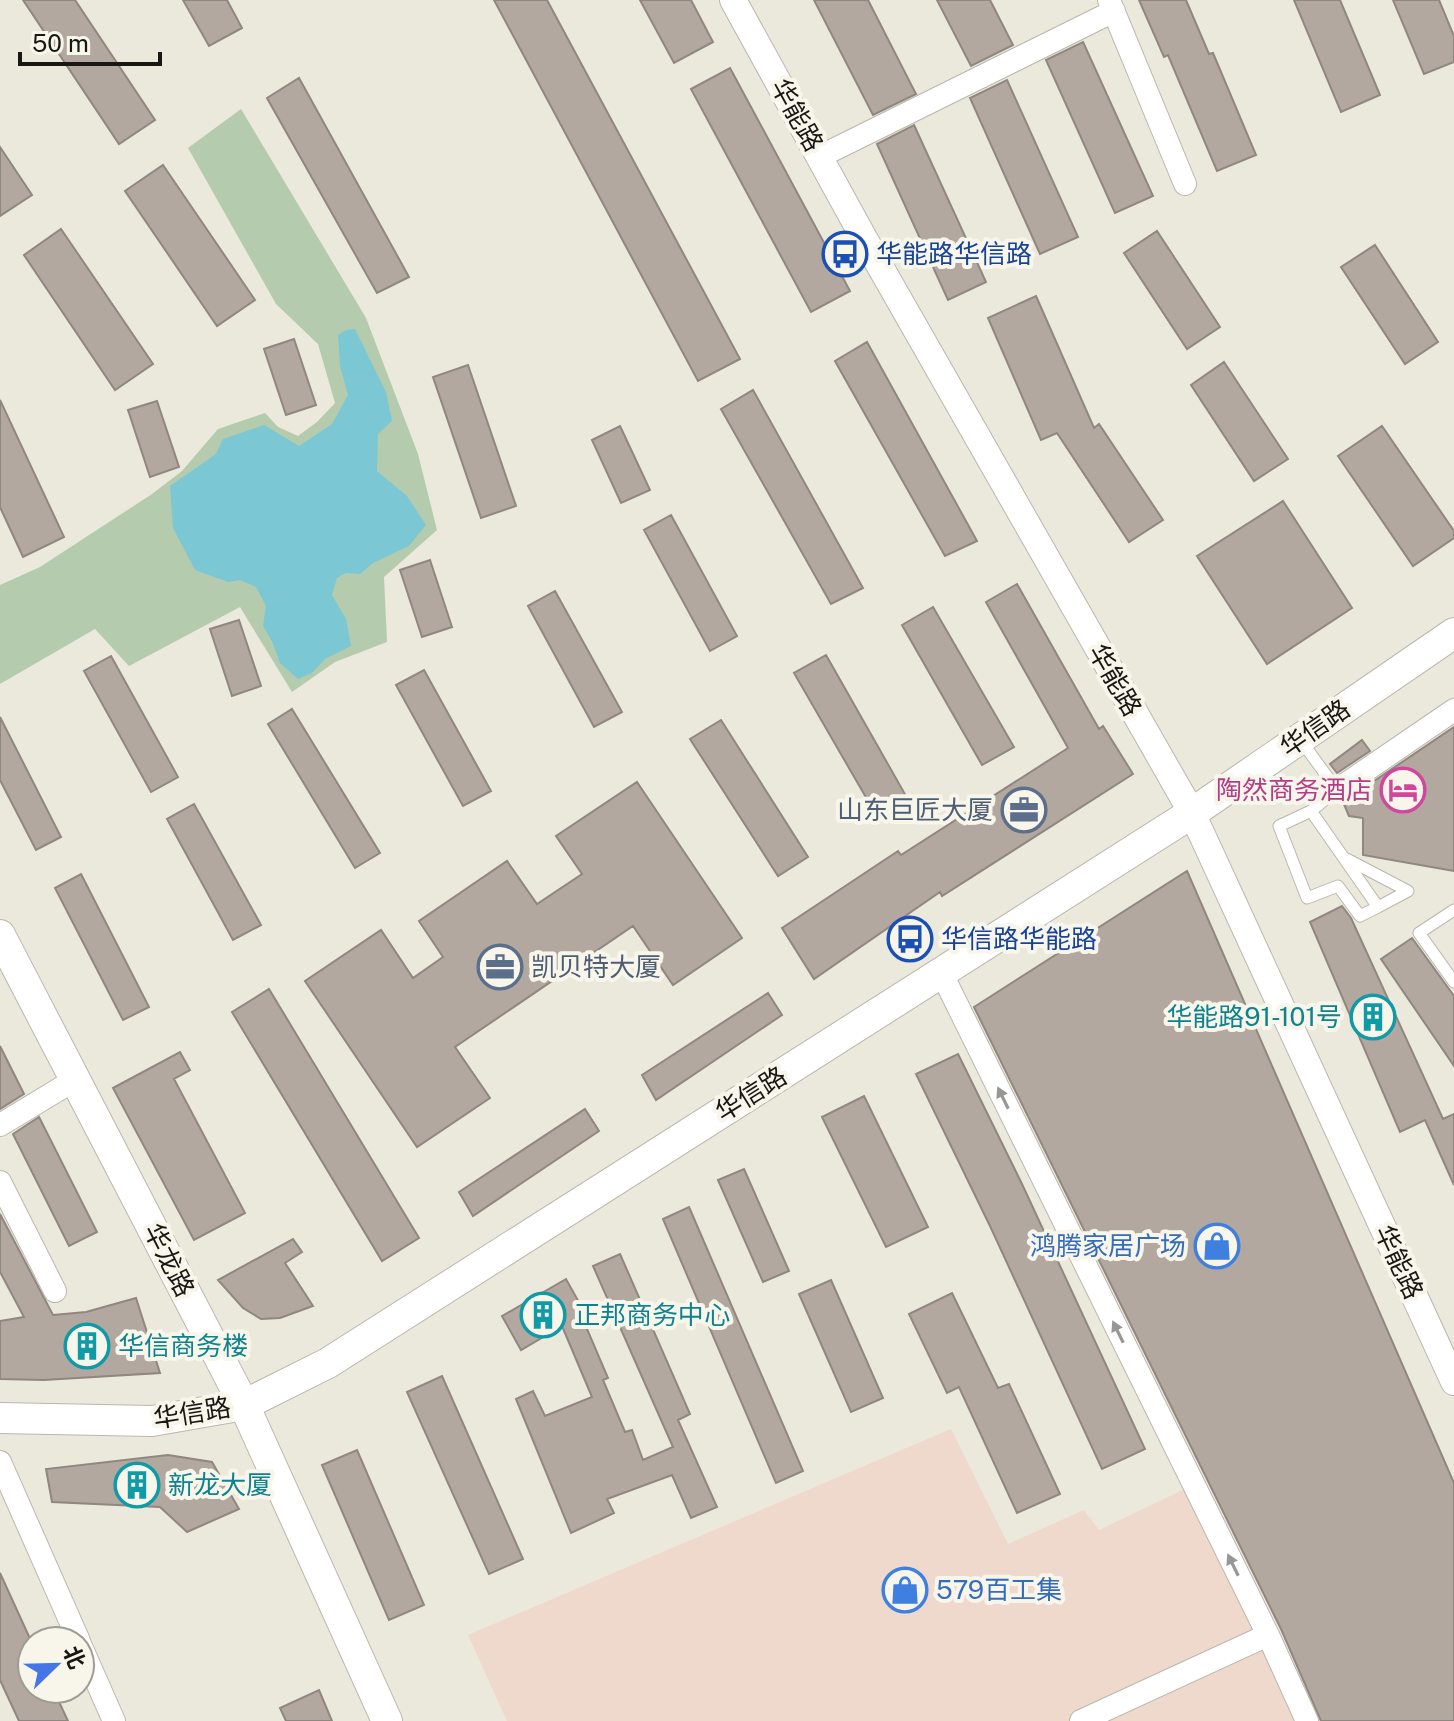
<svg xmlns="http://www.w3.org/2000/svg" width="1454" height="1721" font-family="'Public Sans','Noto Sans SC',sans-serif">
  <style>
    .commercial { fill: #efd9cc }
    .green { fill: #b4cbad }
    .water { fill: #7bc7d3 }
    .building { fill: #b2a8a0; stroke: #908780; stroke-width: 2 }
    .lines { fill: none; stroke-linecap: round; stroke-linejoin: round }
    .service-casing { stroke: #bab7ac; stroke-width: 13 }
    .minor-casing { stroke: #bab7ac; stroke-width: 24 }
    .tertiary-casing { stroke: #bab7ac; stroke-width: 28 }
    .secondary-casing { stroke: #bab7ac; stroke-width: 32 }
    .service { stroke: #fff; stroke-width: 11 }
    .minor { stroke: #fff; stroke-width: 22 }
    .tertiary { stroke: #fff; stroke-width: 26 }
    .secondary { stroke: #fff; stroke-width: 30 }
    .oneway { fill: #979795 }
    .labels { text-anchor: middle; stroke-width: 8; stroke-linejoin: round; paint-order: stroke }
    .street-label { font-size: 26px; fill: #171713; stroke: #f8f5ea }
    .transit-label { font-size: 26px; fill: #164399; stroke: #f8f5ea; text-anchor: start }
    .hotel-label { font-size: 26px; fill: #b23c85; stroke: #f8f5ea; text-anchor: end }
    .service-label { font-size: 26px; fill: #4e5e75; stroke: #f8f5ea; text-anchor: end }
    .culture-label { font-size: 26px; fill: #0d838f; stroke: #f8f5ea; text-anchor: start }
    .shop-label { font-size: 26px; fill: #366cbe; stroke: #f8f5ea; text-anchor: end }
  </style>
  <rect width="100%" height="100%" fill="#ebe8dc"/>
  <path class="commercial" d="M951,1429L1008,1544L1084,1510L1099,1530L1187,1488L1300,1721H507L468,1635Z"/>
  <path class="green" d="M241,109L366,318L418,454L437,530L384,577L387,642L335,662L292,692L240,607L129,666L95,629L0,684V585L40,567L152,494L182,471L218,429L265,413L278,427L298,436L317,422L335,403L318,344L276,304L188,148Z"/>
  <path class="water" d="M355,329L386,392L392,421L378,434L377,471L407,496L426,525L409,546L373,563L360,574L346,573L337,578L332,595L346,619L351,646L325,659L312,673L298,679L280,663L272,641L263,626L266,606L256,587L240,580L228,582L195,570L173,528L170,486L216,454L223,439L264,425L299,446L332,424L348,395L340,366L338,335L346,330Z"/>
  <path class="building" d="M23,0H75L155,120L119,144Z
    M183,0H227L242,28L209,46Z
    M494,0H547L740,359L698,381Z
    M640,0H691L713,42L674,63Z
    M814,0H868L916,94L873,115Z
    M937,0H990L1013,45L971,66Z
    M1139,0H1186L1209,54L1213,53L1256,155L1217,171L1168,55L1164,57Z
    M1294,0H1340L1380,95L1341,112Z
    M1393,0H1439L1454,36V62L1424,74Z
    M1083,42L1153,196L1115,213L1046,60Z
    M730,68L850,291L811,312L691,89Z
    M299,78L409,277L377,293L267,98Z
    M1007,80L1078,237L1040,254L970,98Z
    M914,125L986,282L948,300L877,144Z
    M0,147L32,195L0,216Z
    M163,165L255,300L217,326L125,191Z
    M61,229L153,364L115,390L24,255Z
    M1157,231L1220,327L1187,349L1124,253Z
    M1375,245L1438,342L1405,364L1341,267Z
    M1036,296L1094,428L1099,424L1163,520L1129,542L1057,433L1041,440L988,318Z
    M294,339L316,405L286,415L264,349Z
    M867,342L977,541L945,556L835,361Z
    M1224,362L1288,459L1254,481L1191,385Z
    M468,365L516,506L481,518L433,377Z
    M753,390L863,588L831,604L721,409Z
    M0,400L64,537L23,557L0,507Z
    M157,401L179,467L150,477L128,410Z
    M620,426L650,490L621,503L592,440Z
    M1382,426L1454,531V538L1413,566L1338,456Z
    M1283,501L1352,608L1267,664L1197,556Z
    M671,515L737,636L710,651L644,530Z
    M430,560L452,627L422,637L400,570Z
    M1017,584L1099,729L1103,726L1133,774L942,896L940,892L814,979L782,928L898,851L901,855L1068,748L986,602Z
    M555,591L622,712L594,727L528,606Z
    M933,607L1014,747L982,765L902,625Z
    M239,620L261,686L232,696L210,629Z
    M826,655L906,796L875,813L794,673Z
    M111,656L178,777L151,792L84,671Z
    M424,670L491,791L463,806L396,685Z
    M292,709L380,853L355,868L268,724Z
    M0,717L61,837L36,850L0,780Z
    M721,720L808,857L778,876L690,739Z
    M1454,727V871L1363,855V818L1349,816L1343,802Z
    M1362,740L1370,751L1337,773L1330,764Z
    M637,782L742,938L673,985L633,926L455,1047L490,1098L417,1147L305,981L381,930L413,978L443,957L419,921L507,861L537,904L582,874L556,836Z
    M194,804L261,925L233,940L167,819Z
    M1187,871L1454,1483V1721H1321L1281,1629L974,1007Z
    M81,874L149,1007L123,1020L55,888Z
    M1342,906L1351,918L1443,1119L1454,1114V1185L1425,1120L1400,1132L1310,922Z
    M1412,938L1454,996V1066L1381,959Z
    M269,989L419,1238L382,1261L232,1012Z
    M768,993L782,1015L656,1100L642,1075Z
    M0,1046L24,1094L0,1109Z
    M180,1052L190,1070L174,1079L245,1213L194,1240L113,1088Z
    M958,1054L1022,1184L1145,1449L1102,1469L990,1226L916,1074Z
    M864,1096L928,1227L886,1247L822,1117Z
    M585,1109L599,1131L473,1216L459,1192Z
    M39,1117L97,1232L69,1246L13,1134Z
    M744,1169L789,1271L763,1282L718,1180Z
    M689,1207L803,1471L776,1483L663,1219Z
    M0,1214L53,1315L86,1312L136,1298L160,1373L44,1380L0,1379V1321L24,1317L0,1272Z
    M293,1239L302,1252L285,1263L313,1306L280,1318L261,1319L243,1308L218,1280Z
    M620,1254L690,1414L678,1420L717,1507L691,1518L672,1475L607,1499L614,1513L571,1533L516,1399L533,1391L545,1416L592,1397L562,1326L521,1350L502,1316L566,1279L585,1313L581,1315L608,1378L603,1380L625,1432L632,1430L643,1460L673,1447L593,1266Z
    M831,1280L883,1398L851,1412L799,1294Z
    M952,1293L998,1388L1009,1384L1060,1494L1017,1513L959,1387L947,1393L909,1314Z
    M442,1376L523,1559L489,1574L407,1392Z
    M357,1450L424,1605L389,1620L322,1465Z
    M168,1455L212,1462L239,1509L187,1532L160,1507L52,1502L46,1469Z
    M0,1573L32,1643V1689H53L68,1721H19L0,1680Z
    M319,1690L332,1721H286L280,1708Z"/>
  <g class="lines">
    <g class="service-casing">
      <path id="service" d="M1302,742L1337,790L1311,811L1378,907L1408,891L1343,857
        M1311,811L1279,826L1307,898L1338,886L1360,916L1378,907
        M1454,910L1419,933L1454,982"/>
    </g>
    <g class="minor-casing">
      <path id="minor" d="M1109,0L1185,184
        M819,157L1114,11
        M1337,790L1454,710
        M941,972L1268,1635L1307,1721
        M0,1125L76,1079
        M0,1182L55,1291
        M0,1462L79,1641
        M80,1644L114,1721
        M1081,1721L1268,1635"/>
    </g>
    <g class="tertiary-casing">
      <path id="tertiary" d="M733,0L865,240L1192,813L1454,1382"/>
    </g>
    <g class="secondary-casing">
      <path id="secondary" d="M0,935L244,1405L387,1721
        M0,1418L152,1421L244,1405L328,1363L1192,813L1454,633"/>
    </g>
    <use href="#service" class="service"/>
    <use href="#minor" class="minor"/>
    <use href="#tertiary" class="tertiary"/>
    <use href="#secondary" class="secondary"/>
  </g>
  <defs><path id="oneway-solid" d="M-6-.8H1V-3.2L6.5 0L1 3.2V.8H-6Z" transform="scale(2)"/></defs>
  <g class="oneway">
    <use href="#oneway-solid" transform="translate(1003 1098) rotate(-116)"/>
    <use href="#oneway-solid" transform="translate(1118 1332) rotate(-116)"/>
    <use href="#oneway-solid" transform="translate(1233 1565) rotate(-116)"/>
  </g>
  <defs>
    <g id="bus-ring" transform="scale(2.3)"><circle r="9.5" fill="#f8f5ea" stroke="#1a4fb4" stroke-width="1.5"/><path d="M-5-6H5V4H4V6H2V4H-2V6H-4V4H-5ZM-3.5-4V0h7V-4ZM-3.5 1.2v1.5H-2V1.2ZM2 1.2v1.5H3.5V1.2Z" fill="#1a4fb4"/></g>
    <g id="hotel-ring" transform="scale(2.3)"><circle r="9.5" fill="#f8f5ea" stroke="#d1479c" stroke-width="1.5"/><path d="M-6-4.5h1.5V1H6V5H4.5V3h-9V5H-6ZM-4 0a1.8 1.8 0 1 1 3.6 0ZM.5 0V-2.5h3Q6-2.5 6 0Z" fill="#d1479c"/></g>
    <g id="office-ring" transform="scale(2.3)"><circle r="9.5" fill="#f8f5ea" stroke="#5c6f8a" stroke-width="1.5"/><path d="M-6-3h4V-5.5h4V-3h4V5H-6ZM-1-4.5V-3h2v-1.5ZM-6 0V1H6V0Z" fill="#5c6f8a"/></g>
    <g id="building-ring" transform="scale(2.3)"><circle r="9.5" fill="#f8f5ea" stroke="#0f9aa8" stroke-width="1.5"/><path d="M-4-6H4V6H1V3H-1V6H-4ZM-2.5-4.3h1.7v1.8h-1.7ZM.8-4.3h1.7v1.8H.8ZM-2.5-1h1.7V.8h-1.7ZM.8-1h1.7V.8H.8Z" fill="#0f9aa8"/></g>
    <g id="shop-ring" transform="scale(2.3)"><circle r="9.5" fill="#f8f5ea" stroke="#3f7fe0" stroke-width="1.5"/><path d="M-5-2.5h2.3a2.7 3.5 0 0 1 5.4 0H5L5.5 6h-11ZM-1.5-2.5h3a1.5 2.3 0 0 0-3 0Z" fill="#3f7fe0"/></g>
  </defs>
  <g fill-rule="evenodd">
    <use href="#bus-ring" x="845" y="254"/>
    <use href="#hotel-ring" x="1403" y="790"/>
    <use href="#office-ring" x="1024" y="810"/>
    <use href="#bus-ring" x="910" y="939"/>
    <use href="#office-ring" x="500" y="967"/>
    <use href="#building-ring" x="1373" y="1017"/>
    <use href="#shop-ring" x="1217" y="1246"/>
    <use href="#building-ring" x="543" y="1315"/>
    <use href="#building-ring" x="87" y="1346"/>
    <use href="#building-ring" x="137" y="1485"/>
    <use href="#shop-ring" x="905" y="1590"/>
  </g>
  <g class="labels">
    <g class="street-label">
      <text transform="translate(797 115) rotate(61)" y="9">华能路</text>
      <text transform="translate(1115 680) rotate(60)" y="9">华能路</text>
      <text transform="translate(1315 728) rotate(-35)" y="9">华信路</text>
      <text transform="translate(751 1094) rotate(-32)" y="9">华信路</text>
      <text transform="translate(169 1260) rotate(63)" y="9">华龙路</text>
      <text transform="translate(1399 1262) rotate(65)" y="9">华能路</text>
      <text transform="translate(192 1413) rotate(-9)" y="9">华信路</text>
    </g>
    <g class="transit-label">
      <text x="876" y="263">华能路华信路</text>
      <text x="941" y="948">华信路华能路</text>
    </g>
    <g class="hotel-label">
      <text x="1372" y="799">陶然商务酒店</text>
    </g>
    <g class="service-label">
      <text x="993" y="819">山东巨匠大厦</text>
      <text x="531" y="976" text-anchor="start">凯贝特大厦</text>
    </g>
    <g class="culture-label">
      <text x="1342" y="1026" text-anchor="end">华能路91-101号</text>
      <text x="574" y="1324">正邦商务中心</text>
      <text x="118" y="1355">华信商务楼</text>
      <text x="168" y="1494">新龙大厦</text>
    </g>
    <g class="shop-label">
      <text x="1186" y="1255">鸿腾家居广场</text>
      <text x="936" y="1599" text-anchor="start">579百工集</text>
    </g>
  </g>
  <g transform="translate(56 1665) rotate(67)"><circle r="38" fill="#f8f5ea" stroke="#9e9c94" stroke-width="2"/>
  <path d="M0-6L14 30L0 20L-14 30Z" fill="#4476e7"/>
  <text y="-12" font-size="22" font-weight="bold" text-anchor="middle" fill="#171713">北</text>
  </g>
  <path d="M20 52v12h140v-12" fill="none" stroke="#171713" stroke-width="4"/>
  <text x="32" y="52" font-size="24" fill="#171713" stroke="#f8f5ea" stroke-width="6" paint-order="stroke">50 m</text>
</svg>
